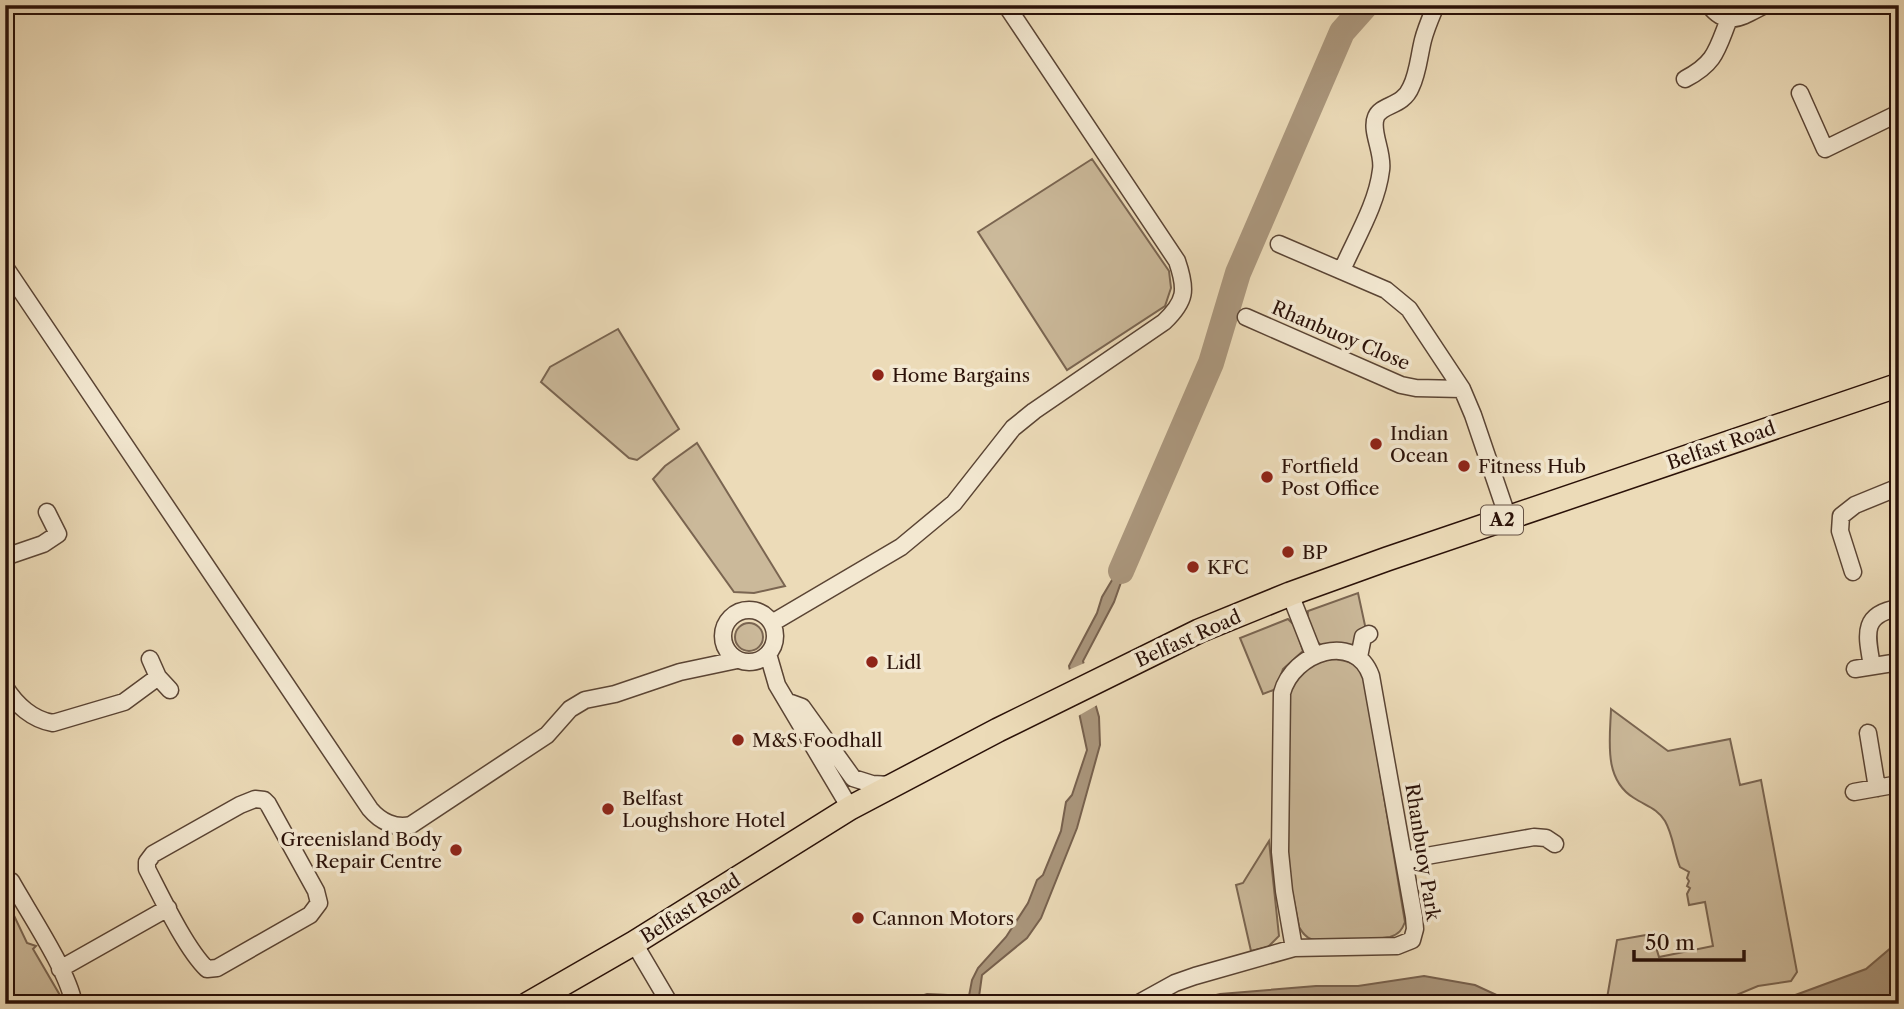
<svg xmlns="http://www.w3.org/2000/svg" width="1904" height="1009" font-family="'Libre Caslon Text',serif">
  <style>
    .green { fill: #cbb99a; stroke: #7a6551; stroke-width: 2 }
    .water { fill: #aa967c; stroke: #77614e; stroke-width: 2 }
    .pier { fill: #ecdbb8 }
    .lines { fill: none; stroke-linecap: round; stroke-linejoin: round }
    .river { stroke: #aa967c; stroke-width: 26 }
    .minor-casing { stroke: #5a4434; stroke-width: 19 }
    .highway-casing { stroke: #2a1108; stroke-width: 26 }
    .minor { stroke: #f3e8d1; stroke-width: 16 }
    .highway { stroke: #ecdbb8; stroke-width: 23 }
    .poi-dot { fill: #8f2418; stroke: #f3e8d1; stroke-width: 2.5 }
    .labels { text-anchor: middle; stroke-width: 7; stroke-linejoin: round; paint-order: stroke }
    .shield { fill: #f3e8d1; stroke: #665244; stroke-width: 2 }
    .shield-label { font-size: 18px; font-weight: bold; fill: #2a1108 }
    .street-label { font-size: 19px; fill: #2a1108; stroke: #f3e8d1 }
    .poi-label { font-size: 19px; fill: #2a1108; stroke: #f3e8d1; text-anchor: start }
  </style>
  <rect width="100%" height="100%" fill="#ecdbb8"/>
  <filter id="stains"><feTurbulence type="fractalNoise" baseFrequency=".00286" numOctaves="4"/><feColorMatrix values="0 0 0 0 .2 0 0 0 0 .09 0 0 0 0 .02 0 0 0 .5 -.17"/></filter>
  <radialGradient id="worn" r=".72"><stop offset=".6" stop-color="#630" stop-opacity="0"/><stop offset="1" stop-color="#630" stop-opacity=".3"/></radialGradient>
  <path class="green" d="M1092,159L1169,271L1171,288L1165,306L1067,370L978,232Z
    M618,329L679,429L637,460L629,458L541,382L550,367Z
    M697,443L785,586L754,593L734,592L653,479L665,466Z
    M1358,593L1366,630L1357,644C1349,645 1337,649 1329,648C1313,645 1306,626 1308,611Z
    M1288,619L1295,626L1303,651L1283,669L1276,689L1263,694L1240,638Z
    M735 637a14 14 0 1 1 28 0a14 14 0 1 1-28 0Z
    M1335,659C1350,661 1357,664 1364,677L1405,922C1402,930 1399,934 1390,937C1370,939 1329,947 1311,939C1305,937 1302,932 1299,927L1288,870L1289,696C1298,668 1305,662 1335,659Z
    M1611,709L1668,751L1730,739L1740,785L1761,780L1797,972L1791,981L1758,986L1715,1004H1606L1617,940L1652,934L1659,957L1713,946L1705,902L1689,905L1687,894L1690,888L1687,886L1689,881L1687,878L1689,872L1680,867C1674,852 1673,835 1665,821C1657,808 1646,806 1634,798C1603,779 1610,740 1611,709Z
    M1269,841L1279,936L1268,947L1251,951L1236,885L1243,883Z
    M5,888L10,895L8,903L27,943L36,946L33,949L61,997L63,1004H5Z"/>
  <path class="water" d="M1118,570L1125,571L1114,602L1083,661L1099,717L1100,745L1077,828L1041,918L1027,938L982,975L978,1004H898L927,994L969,996L972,980L978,968L1006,937L1028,903L1037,880L1043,875L1061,831L1066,802L1072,795L1087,750L1069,666L1097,613L1102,597Z
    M1899,941V1004H1771L1866,969Z
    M1424,976L1475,985L1516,1004H1181L1220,994L1316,986H1358Z"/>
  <path class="pier" d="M1087,662L1099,704L1078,716L1066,671Z"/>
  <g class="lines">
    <path class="river" d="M1121,571L1211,363L1238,273L1342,32L1366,5"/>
    <g class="minor-casing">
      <path id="minor" d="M1709,5C1727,29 1743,16 1765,5
        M1685,79C1716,63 1717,49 1729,19
        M1800,93L1825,149L1899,113
        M1279,244L1386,290L1409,309L1462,389L1473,415L1508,518
        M5,267L370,809C380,821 395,829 411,825L547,735L570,709L585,700L615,694L680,672L737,660
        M1342,270C1356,238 1377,204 1381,170C1384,153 1370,131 1376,117C1381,104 1403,107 1411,87C1418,73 1419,56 1423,40C1426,28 1431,17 1436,5
        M1246,317L1401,385L1416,388L1462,389
        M5,557L43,544L58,534L47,512
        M1853,572L1840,531L1841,516L1855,505L1899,487
        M1290,594L1314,655
        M723 636a26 26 0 1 1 52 0a26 26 0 1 1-52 0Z
        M772,623L901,547L954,503L1013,428L1034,411L1164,322C1186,301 1187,290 1177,261L1006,5
        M768,654L777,685L850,808
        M1359,657L1363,637L1369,634
        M150,659L158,677L170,690
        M1872,666C1867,636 1860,614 1899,608
        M1855,669L1899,662
        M5,687C16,705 33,720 53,723L124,702L158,677
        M791,703L802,707L853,778L872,784L892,785
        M1868,733L1877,788
        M1854,792L1899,784
        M255,799L264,800L268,804L316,891L319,903L310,915L217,968L207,969C186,949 161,896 147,869V862L153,854L240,805Z
        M1404,860L1534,837L1546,838L1555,844
        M5,879L11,881C30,915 67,969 74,1004
        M634,943L670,1004
        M60,969L168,908
        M1137,1004L1175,983L1195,976L1294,948L1397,946L1412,940L1415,929L1414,917L1371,676C1355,631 1293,652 1282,693L1280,852L1284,891L1294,948"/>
    </g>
    <g class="highway-casing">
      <path id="highway" d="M528,1004L634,943L850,808L998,730L1199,631L1290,594L1387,559L1899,385"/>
    </g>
    <use href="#minor" class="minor"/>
    <use href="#highway" class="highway"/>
  </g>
  <g class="poi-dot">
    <circle cx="878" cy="375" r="7"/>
    <circle cx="1376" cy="444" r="7"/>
    <circle cx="1464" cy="466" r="7"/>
    <circle cx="1267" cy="477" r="7"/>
    <circle cx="1288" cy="552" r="7"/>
    <circle cx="1193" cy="567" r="7"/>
    <circle cx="872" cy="662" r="7"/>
    <circle cx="738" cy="740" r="7"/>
    <circle cx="608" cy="809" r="7"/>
    <circle cx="456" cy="850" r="7"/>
    <circle cx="858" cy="918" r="7"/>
  </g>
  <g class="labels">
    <rect class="shield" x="1481" y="505.5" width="42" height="29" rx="5"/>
    <g class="shield-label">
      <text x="1502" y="526">A2</text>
    </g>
    <g class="street-label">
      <text transform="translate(1341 335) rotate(23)" y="7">Rhanbuoy Close</text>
      <text transform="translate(1721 445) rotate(-19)" y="7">Belfast Road</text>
      <text transform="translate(1188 638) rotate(-24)" y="7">Belfast Road</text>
      <text transform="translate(1423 852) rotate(81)" y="7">Rhanbuoy Park</text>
      <text transform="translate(690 908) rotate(-32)" y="7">Belfast Road</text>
    </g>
    <g class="poi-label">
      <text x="892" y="382">Home Bargains</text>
      <text x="1390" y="440">Indian<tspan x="1390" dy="22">Ocean</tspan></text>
      <text x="1281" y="473">Fortfield<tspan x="1281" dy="22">Post Office</tspan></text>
      <text x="1478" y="473">Fitness Hub</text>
      <text x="1302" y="559">BP</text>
      <text x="1207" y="574">KFC</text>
      <text x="886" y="669">Lidl</text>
      <text x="752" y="747">M&amp;S Foodhall</text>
      <text x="622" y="805">Belfast<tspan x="622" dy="22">Loughshore Hotel</tspan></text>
      <text x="442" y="846" text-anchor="end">Greenisland Body<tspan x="442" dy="22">Repair Centre</tspan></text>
      <text x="872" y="925">Cannon Motors</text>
    </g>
  </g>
  <rect width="1904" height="1009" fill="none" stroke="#ecdbb8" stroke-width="28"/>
  <rect x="7" y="7" width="1890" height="995" fill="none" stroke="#2a1108" stroke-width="3.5"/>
  <rect x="14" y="14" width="1876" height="981" fill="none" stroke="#2a1108" stroke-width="2"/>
  <path d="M1634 950v10h110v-10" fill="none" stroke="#2a1108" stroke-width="3.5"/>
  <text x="1645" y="950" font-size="21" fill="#2a1108" stroke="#f3e8d1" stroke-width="5" paint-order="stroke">50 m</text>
  <rect width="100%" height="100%" filter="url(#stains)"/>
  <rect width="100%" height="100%" fill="url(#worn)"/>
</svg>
